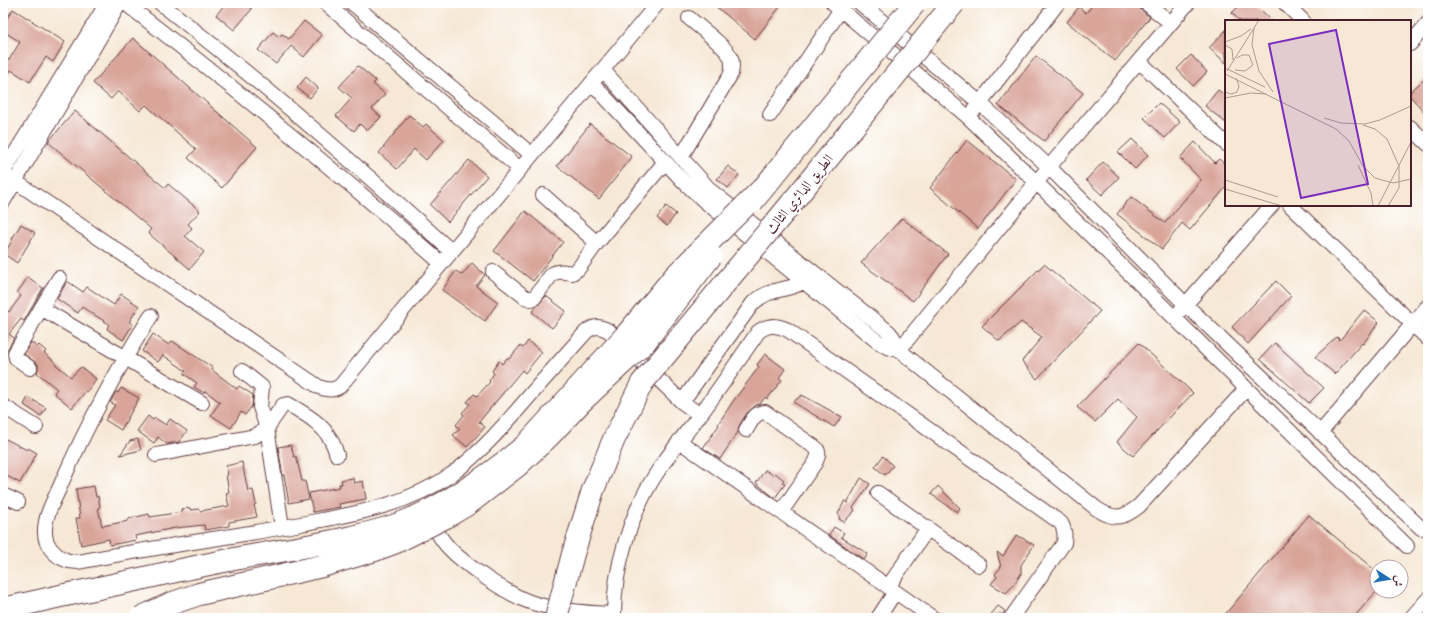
<svg xmlns="http://www.w3.org/2000/svg" width="1431" height="621" font-family="'IM FELL Great Primer',Amiri,serif">
  <style>
    .building { fill: #d9a59a }
    .lines { fill: none; stroke-linecap: round; stroke-linejoin: round }
    .minor-casing { stroke: #643d44; stroke-width: 16 }
    .motorway-casing { stroke: #643d44; stroke-width: 24 }
    .minor { stroke: #fff; stroke-width: 14 }
    .motorway { stroke: #fff; stroke-width: 22 }
    .trunk-bridge-casing { stroke: #643d44; stroke-width: 24; stroke-linecap: butt }
    .motorway-bridge-casing { stroke: #643d44; stroke-width: 24; stroke-linecap: butt }
    .trunk-bridge { stroke: #fff; stroke-width: 22 }
    .motorway-bridge { stroke: #fff; stroke-width: 22 }
    .labels { text-anchor: middle; stroke-width: 4; stroke-linejoin: round; paint-order: stroke }
    .street-label { font-size: 14px; fill: #4a1f2b; stroke: #fff }
    .inset-road { fill: none; stroke: #b19891; stroke-width: 1 }
    .view { fill: #7b2cbf; fill-opacity: 0.15; stroke: #7b2cbf; stroke-width: 2 }
    .inset-edge { fill: none; stroke: #4a1f2b; stroke-width: 2 }
  </style>
  <rect width="100%" height="100%" fill="#fff"/>
  <filter id="ink" filterUnits="userSpaceOnUse"><feTurbulence type="fractalNoise" baseFrequency=".025" numOctaves="2"/><feDisplacementMap in="SourceGraphic" scale="8" xChannelSelector="R" yChannelSelector="G"/><feConvolveMatrix kernelMatrix="1 2 1 2 8 2 1 2 1" color-interpolation-filters="sRGB"/></filter>
  <filter id="wash" filterUnits="userSpaceOnUse"><feTurbulence type="fractalNoise" baseFrequency=".012" numOctaves="4" result="noise"/><feDisplacementMap in="SourceGraphic" scale="16" xChannelSelector="R" yChannelSelector="G"/><feGaussianBlur stdDeviation="0.9" result="paint"/><feColorMatrix in="noise" values="0 0 0 0 0 0 0 0 0 0 0 0 0 0 0 0 0 1.4 0 .05"/><feComposite in="paint" operator="in"/></filter>
  <g filter="url(#wash)">
    <rect width="100%" height="100%" fill="#f6e8d5"/>
    <g id="blocks">
      <path class="building" d="M226,3H244L252,9L234,30L216,15Z
        M712,3H783L755,39Z
        M1094,3H1135L1141,10L1150,17L1115,61L1067,22L1079,7L1086,13Z
        M1242,3H1254L1272,21H1240L1232,13Z
        M13,9L65,42L53,62L46,57L30,82L11,70L3,83V57L9,60L20,42L3,31V25Z
        M304,21L322,35L304,57L291,46L276,64L258,50L273,32L279,37L282,34L289,39Z
        M1226,30V63L1209,48Z
        M133,38L257,147L222,188L188,158L196,149L146,105L140,111L118,91L111,99L93,83Z
        M1191,55L1207,72L1193,86L1177,69Z
        M1036,56L1083,93L1044,141L998,105Z
        M358,66L376,81L373,84L385,94L372,109L381,117L367,131L360,124L354,131L336,116L352,98L339,87Z
        M1428,76V116L1410,96V92Z
        M306,77L318,88L310,98L297,88Z
        M1218,90L1226,96V123L1205,106Z
        M1159,103L1180,122L1165,138L1144,118Z
        M75,111L165,188L168,184L200,211L188,224L192,228L185,236L204,252L190,269L148,233L151,229L48,142Z
        M409,115L423,127L426,124L444,140L426,160L414,149L397,169L379,153Z
        M590,124L632,157L599,199L557,166Z
        M1132,139L1148,155L1135,169L1118,152Z
        M967,140L1016,179L978,229L930,188Z
        M1195,142L1215,163L1219,159L1226,165V187L1190,230L1182,223L1162,249L1117,214L1131,197L1165,223L1201,180L1180,158Z
        M469,160L487,176L448,222L430,205Z
        M1103,162L1119,177L1102,195L1086,180Z
        M728,166L739,175L728,188L717,179Z
        M666,206L676,214L667,226L657,218Z
        M525,211L563,242L533,281L494,251Z
        M902,218L948,254L913,301L861,263Z
        M21,224L35,233L17,263L4,254L13,239H12Z
        M472,263L485,275L476,286L498,302L485,321L442,290L456,271L462,275Z
        M1044,264L1100,311L1037,379L1022,361L1042,337L1021,322L999,341L982,326Z
        M28,277L43,288L24,321L21,319L9,334L14,338L3,357V308L9,312L21,296L17,293Z
        M67,281L83,292L87,287L114,305L121,294L139,306L129,322L133,324L123,340L107,329L109,324L93,314L82,307L78,313L57,299Z
        M1276,281L1291,296L1248,344L1232,327Z
        M546,296L566,311L552,328L532,312Z
        M1364,310L1379,322L1363,344L1362,343L1335,374L1315,357L1337,337L1340,340Z
        M153,334L169,345L172,341L213,368L212,370L237,389L239,386L253,395L252,406L245,415L241,412L231,428L211,415L220,402L205,391L204,393L194,387L197,383L184,374L186,371L163,355L158,362L142,351Z
        M528,341L542,352L525,373L522,370L479,422L485,427L467,447L453,435L460,429L456,425L464,415L462,413L470,404L467,402L474,394L477,396L490,382L489,381L494,373L492,371L499,361L502,364L507,358L509,359L520,346L523,348Z
        M31,342L37,347L39,345L46,351L44,353L55,362L54,363L71,377L81,367L96,379L87,392L86,391L72,408L54,393L57,389L37,373L38,369V364L24,354Z
        M1139,343L1193,393L1133,456L1117,442L1137,417L1118,399L1095,422L1077,407Z
        M1275,343L1324,388L1309,403L1260,359Z
        M765,354L785,369L779,378L782,380L767,399L765,397L760,404L756,405L747,413L739,426L738,432L720,459L703,448L719,425L718,424L734,400L759,367L757,365Z
        M121,388L139,398L121,430L105,420L115,405L110,402L116,392L118,393Z
        M802,395L842,417L834,427L793,402Z
        M28,397L46,408L41,416L24,405Z
        M148,416L153,420L155,418L166,425L170,419L187,431L179,442L167,444L158,437L154,443L137,431Z
        M6,439L27,450L28,448L37,453L20,483L3,474V445Z
        M138,439L141,450L120,455L130,441Z
        M291,445L294,457L296,456L302,481H305L309,499L289,503L284,475L283,476L278,447Z
        M883,456L893,466L885,475L875,467Z
        M242,462L248,491L253,490L256,504L254,505L257,517L229,522V526L205,530L204,525L175,528L135,536L136,540L110,545L109,539L81,545L76,518H80L76,489L94,486L96,497L98,496L100,507L98,508L102,526L128,521V519L149,514L150,517L182,512L181,509L190,508L191,510L199,509L200,511L229,506L226,493L229,492L226,475H228L226,466Z
        M765,470L773,475L775,473L784,480L782,482L785,484L775,498L756,483Z
        M353,478L354,483L363,481L366,499L339,504L340,507L313,512L309,493L340,487L339,484H342L341,480Z
        M861,478L870,484L853,508L855,510L844,522L839,519L840,516L838,514L845,500L847,503Z
        M938,486L960,508L957,512L931,494Z
        M1309,515L1377,572V591L1353,618H1222Z
        M834,527L844,533L841,537L868,554L864,560L829,535Z
        M1017,535L1034,545L1021,565V574L1012,587L1006,593L991,584L997,577L995,574L1001,567L997,552L1003,556Z
        M998,606L1005,611L1000,618H988Z"/>
    </g>
  </g>
  <g filter="url(#ink)">
    <use href="#blocks" fill-opacity="0" stroke="#643d44" stroke-width="1"/>
    <g class="lines">
      <g class="minor-casing">
        <path id="minor" d="M125,3C233,87 339,173 441,263
          M160,3C261,82 357,165 451,251
          M325,3L520,169
          M352,3L532,155
          M833,3L968,117L1037,183L1407,546
          M860,3L980,103L1049,167L1186,305L1421,528
          M1146,3L1171,23
          M1285,3L1303,21
          M1410,44L1428,23
          M1139,61L1226,144
          M603,70L711,191L889,332L893,337L899,350
          M592,83L684,182L702,199L877,341L887,347L899,350L1097,509C1114,520 1123,519 1139,506L1246,389
          M975,109L1058,3
          M770,115L841,9
          M1410,127L1428,144
          M681,157L731,74C732,68 733,64 731,58C727,47 699,27 689,18
          M3,173L319,387C327,390 333,391 340,386L658,3
          M3,173L107,3
          M543,195L597,243
          M3,202L120,3
          M1290,205L1428,339
          M493,272L525,297L531,299L534,298L552,274C559,270 565,272 572,273L578,269L597,243L665,162
          M41,308L202,403
          M1180,311L1272,205
          M151,316C117,369 88,423 62,482C56,497 44,515 45,533C45,545 55,556 66,560C70,562 74,561 78,562C152,547 227,538 301,524C353,514 407,506 452,474C480,453 503,427 526,400C546,377 566,354 586,332C594,325 600,326 609,331L682,402L700,415
          M899,350L1049,167L1188,3
          M30,368L16,358L15,353L59,278
          M242,371L262,387L260,407L267,428L282,527
          M682,402L753,303C758,299 763,295 769,293C784,287 798,289 809,276
          M3,406L36,427
          M746,430C751,422 755,412 765,412L816,448C820,453 818,457 815,463L781,512
          M1320,433L1428,306
          M679,441L933,618
          M156,455L255,436L267,428L283,405L288,404C311,417 330,428 337,455
          M878,493L979,565
          M3,495L18,502
          M429,517C435,528 440,539 449,548C465,565 507,594 530,602C556,611 587,613 614,614
          M888,587L928,528
          M614,618C613,570 631,511 658,471C671,451 686,433 700,415C720,388 739,360 758,332C768,324 776,325 788,330L1061,523C1065,530 1065,535 1064,543L1011,618
          M878,618L895,592
          M1411,618L1428,599"/>
      </g>
      <g class="motorway-casing">
        <path id="motorway" d="M3,609L65,595"/>
      </g>
      <use href="#minor" class="minor"/>
      <use href="#motorway" class="motorway"/>
      <g class="trunk-bridge-casing">
        <path id="trunk-bridge" d="M140,618L170,604L199,594L322,566L375,550L396,542L446,517L468,504L517,466L548,437L581,402L644,343"/>
      </g>
      <g class="motorway-bridge-casing">
        <path id="motorway-bridge" d="M752,202L915,3
          M644,343L711,256
          M65,595C125,583 185,568 245,557C281,551 317,545 352,537C369,533 387,529 404,522C447,505 491,474 526,445L627,334L675,276L761,190
          M556,618L573,554L593,490L614,439L642,383L786,210L954,3"/>
      </g>
      <use href="#trunk-bridge" class="trunk-bridge"/>
      <use href="#motorway-bridge" class="motorway-bridge"/>
    </g>
  </g>
  <g class="labels">
    <g class="street-label">
      <text transform="translate(799 194) rotate(-51)" y="5">الطريق الدائري الثالث</text>
    </g>
  </g>
  <g transform="translate(1225 20)">
    <rect width="186" height="186" fill="#f6e8d5"/>
    <path class="inset-road" d="M29,8L27,25L34,51L48,72M0,22L16,16L26,9M0,25L7,29L8,40M0,48L40,67M10,50L20,51L28,45L24,35H17L12,38M2,51L34,0M0,54L111,109L124,121L138,146L150,158L168,163L186,159M0,72L6,74L12,72L14,66L11,58M0,78L26,73L41,74M99,98L116,103L140,104L155,100L186,86M138,105L150,109L162,119L174,146V168L163,186M133,145L146,173L148,186M0,160L53,177M0,169L57,186M153,186L186,122"/>
    <path class="view" d="M111,10L143,164L76,178L44,24Z"/>
    <rect width="186" height="186" class="inset-edge"/>
  </g>
  <rect width="1431" height="621" fill="none" stroke="#fff" stroke-width="16"/>
  <g transform="translate(1389 579) rotate(102)"><circle r="19" fill="#ffffff" stroke="#b7a5aa"/>
  <path d="M0-3L7 15L0 10L-7 15Z" fill="#1f6fb2"/>
  <text y="-6" font-size="11" font-weight="bold" text-anchor="middle" fill="#4a1f2b">ش</text>
  </g>
</svg>
